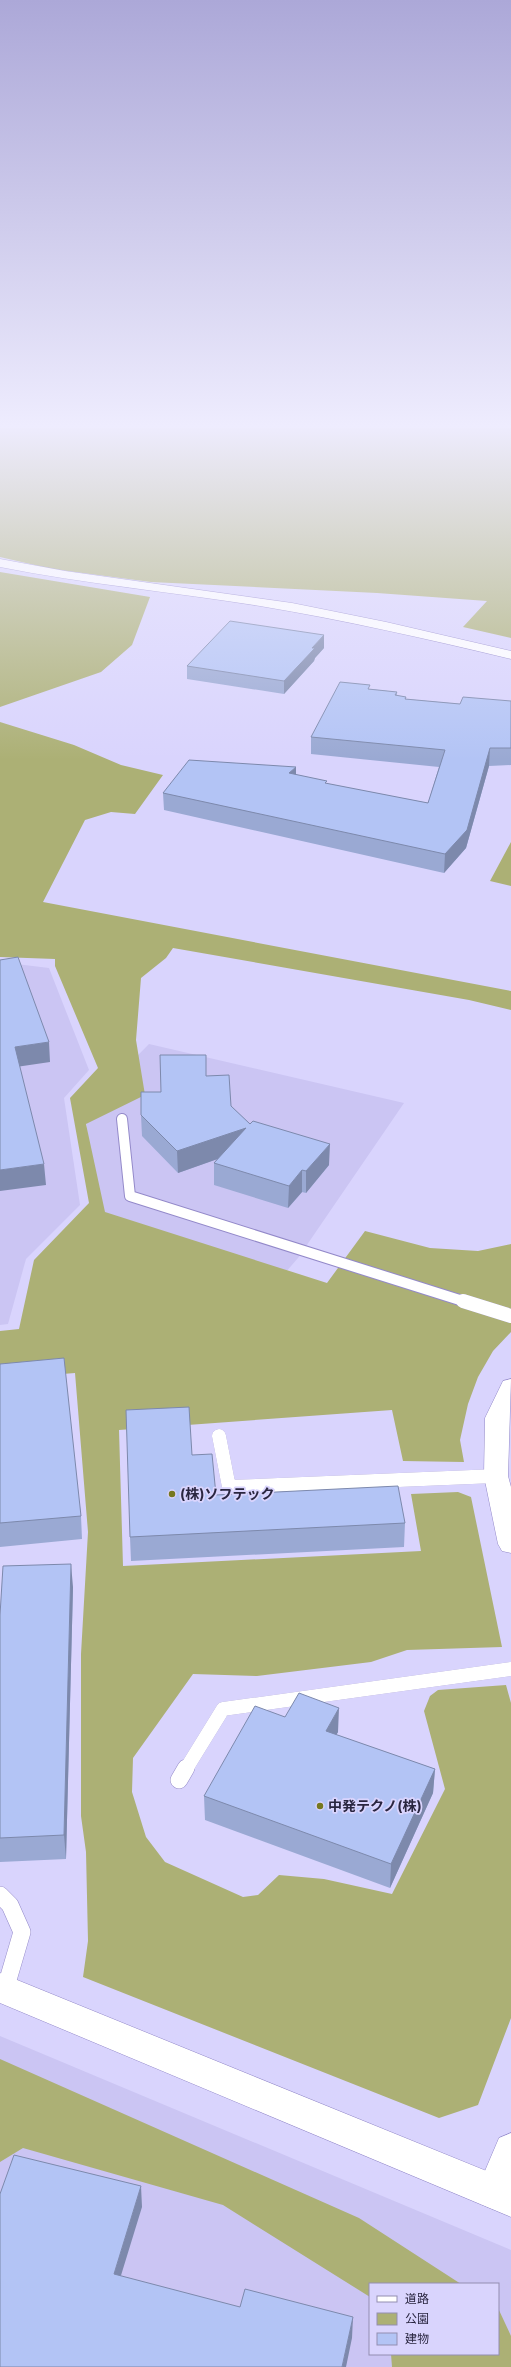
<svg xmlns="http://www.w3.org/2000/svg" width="511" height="2367" font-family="Inter,'Noto Sans JP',sans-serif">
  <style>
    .built { fill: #cbc5f3; fill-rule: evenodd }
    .green { fill: #acb075 }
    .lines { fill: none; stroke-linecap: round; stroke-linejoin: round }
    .service-far2-casing { stroke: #9389c9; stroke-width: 12 }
    .service-far1-casing { stroke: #9389c9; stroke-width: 14 }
    .service-casing { stroke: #9389c9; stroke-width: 18 }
    .minor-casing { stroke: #9389c9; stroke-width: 1 }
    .tertiary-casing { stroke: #9389c9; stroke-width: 1 }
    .service-far2 { stroke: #fff; stroke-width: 10 }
    .service-far1 { stroke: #fff; stroke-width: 14 }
    .service { stroke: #fff; stroke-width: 17 }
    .minor { fill: #fff; fill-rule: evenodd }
    .tertiary { fill: #fff; fill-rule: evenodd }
    .wall { fill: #9aa9d3 }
    .shaded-wall { fill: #7d89ac }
    .building { fill: #b3c4f5; stroke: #7d89ac }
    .poi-dot { fill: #76781f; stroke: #d9d4fd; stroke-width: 1.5 }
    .labels { text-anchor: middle; stroke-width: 3.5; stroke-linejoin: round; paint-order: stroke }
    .near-poi-label { font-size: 14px; font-weight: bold; fill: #2a2640; stroke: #d9d4fd; text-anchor: start }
  </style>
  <rect width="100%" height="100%" fill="#d9d4fd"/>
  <path class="built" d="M0,962L49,968L89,1070L64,1098L80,1205L26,1259L8,1324L0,1325Z
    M149,1044L404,1103L298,1258L285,1273L96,1216L85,1109Z
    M0,2036L511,2250V2367H0ZM370,2284H498V2354H370Z"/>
  <path class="green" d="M0,428H511V638L463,627L487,601L377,593L151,582L52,569L0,557Z
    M0,572L150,597L132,645L101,672L0,707Z
    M0,722L74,745L121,765L163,775L135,814L111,812L85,820L43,902L511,991V1010L469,1000L173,948L166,958L141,978L136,1040L145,1095L86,1124L105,1212L327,1283L365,1231L430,1248L478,1251L511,1244V1332L493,1351L478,1377L468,1404L460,1440L464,1462L403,1461L392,1410L119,1430L123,1566L421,1551L411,1494L458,1492L471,1497L502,1647L407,1650L371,1662L257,1676L193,1674L133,1758L132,1792L146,1837L165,1862L243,1897L258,1895L279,1875L324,1879L392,1894L445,1789L424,1711L430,1696L438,1690L506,1685L511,1703V2018L478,2105L439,2118L83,1977L88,1941L86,1852L81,1816V1654L88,1532L75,1373L0,1379V1331L19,1329L34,1260L89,1203L70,1098L98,1068L55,966V959L0,957Z
    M511,842V886L490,881Z
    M0,2059L359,2218L461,2284H370V2297L223,2205L23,2148L0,2162Z
    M498,2308L511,2336V2367H392L391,2354H498Z"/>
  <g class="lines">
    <g class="service-far2-casing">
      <path id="service-far2" d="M122,1119L130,1196L466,1302"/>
    </g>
    <g class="service-far1-casing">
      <path id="service-far1" d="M463,1301L511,1316
        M219,1436L229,1487L496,1476
        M186,1769L223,1709L511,1669"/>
    </g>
    <g class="service-casing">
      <path id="service" d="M179,1780L186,1768
        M0,1895L10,1905L22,1932L5,1990"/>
    </g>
    <g class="minor-casing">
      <path id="minor" d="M511,1379L508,1476L511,1487V1553L502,1551L498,1544L484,1476L485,1418L503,1381Z
        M511,2133V2190L505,2204L493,2209L481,2204L476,2192L499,2138Z"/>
    </g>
    <g class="tertiary-casing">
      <path id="tertiary" d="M0,559L65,571L292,603L386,622L511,651V659C428,639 344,620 260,606C173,592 86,584 0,567Z
        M0,1973L511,2181V2217L0,2003Z"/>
    </g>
    <use href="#service-far2" class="service-far2"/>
    <use href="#service-far1" class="service-far1"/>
    <use href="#service" class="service"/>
    <use href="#minor" class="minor"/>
    <use href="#tertiary" class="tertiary"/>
  </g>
  <path class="wall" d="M324,648L315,658L314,661L284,694L187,679V666Z
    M370,689L397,692V696L406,697V699L460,704L511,701V765L489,766L466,848L444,873L164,810L163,793L296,775L327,784L428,803L439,767L311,754V737Z
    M206,1076L231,1106L250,1124L329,1165L306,1193L302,1192L288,1208L214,1185V1163L217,1159L178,1173L142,1136L141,1115L161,1092Z
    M0,1364L81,1516L82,1539L0,1547Z
    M192,1455L216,1495L405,1523L404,1547L131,1561L130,1537Z
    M73,1587L66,1859L0,1862V1615Z
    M285,1717L338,1732L336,1735L435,1769L433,1793L390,1888L205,1820L204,1796Z"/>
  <path class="shaded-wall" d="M324,635V648L315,658L314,661L284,694V681L312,648Z
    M490,748L489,766L466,848L444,873L445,854Z
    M296,767V784L289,773Z
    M49,1042L50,1062L16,1067L15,1047Z
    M246,1128V1149L178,1173L177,1151Z
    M330,1144L329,1165L306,1193V1171Z
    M44,1164L46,1185L0,1191V1170Z
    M302,1170V1192L288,1208L289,1186Z
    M71,1564L73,1587L66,1859L64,1835Z
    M339,1708L338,1732L325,1755L326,1731Z
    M435,1769L433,1793L390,1888L391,1864Z
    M141,2186L142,2207L115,2295L114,2274Z
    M353,2317L352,2338L346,2367H342Z"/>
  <path class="building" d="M230,621L324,635L312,648H315L284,681L187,666Z
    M340,682L370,685L368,689L397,692L395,695L406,697L405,699L460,704L463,697L511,701V748H490L467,830L445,854L163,793L189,760L296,767L289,773L327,781L325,783L428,803L445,750L311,737Z
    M18,957L49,1042L15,1047L44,1164L0,1170V960Z
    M160,1055H206V1076L229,1075L231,1106L250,1124L253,1121L330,1144L306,1171L302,1170L289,1186L214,1163L246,1128L177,1151L141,1115V1092H161Z
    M64,1358L81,1516L0,1523V1364Z
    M189,1407L192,1455L212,1454L216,1495L398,1486L405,1523L130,1537L126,1410Z
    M71,1564L64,1835L0,1838V1615L3,1566Z
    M299,1693L339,1708L326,1731L435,1769L391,1864L204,1796L255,1706L285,1717Z
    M14,2155L141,2186L114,2274L240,2307L245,2289L353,2317L342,2367H0V2194Z"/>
  <linearGradient id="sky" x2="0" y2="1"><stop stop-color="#aca8d8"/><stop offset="0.56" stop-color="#eeecfe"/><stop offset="1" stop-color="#eeecfe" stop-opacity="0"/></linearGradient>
  <rect width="511" height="760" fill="url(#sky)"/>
  <g class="poi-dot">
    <circle cx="172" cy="1494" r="4"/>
    <circle cx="320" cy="1806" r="4"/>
  </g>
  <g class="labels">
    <g class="near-poi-label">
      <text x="180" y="1499">(株)ソフテック</text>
      <text x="328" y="1811">中発テクノ(株)</text>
    </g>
  </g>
  <rect x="369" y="2283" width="130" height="72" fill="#d9d4fd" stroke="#938eb1"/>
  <rect x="377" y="2296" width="20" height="6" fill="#ffffff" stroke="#938eb1"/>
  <text x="405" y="2303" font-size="12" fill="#2a2640">道路</text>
  <rect x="377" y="2313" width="20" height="12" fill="#acb075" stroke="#938eb1"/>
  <text x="405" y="2323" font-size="12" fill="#2a2640">公園</text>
  <rect x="377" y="2333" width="20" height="12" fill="#b3c4f5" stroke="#938eb1"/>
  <text x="405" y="2343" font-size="12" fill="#2a2640">建物</text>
</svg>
